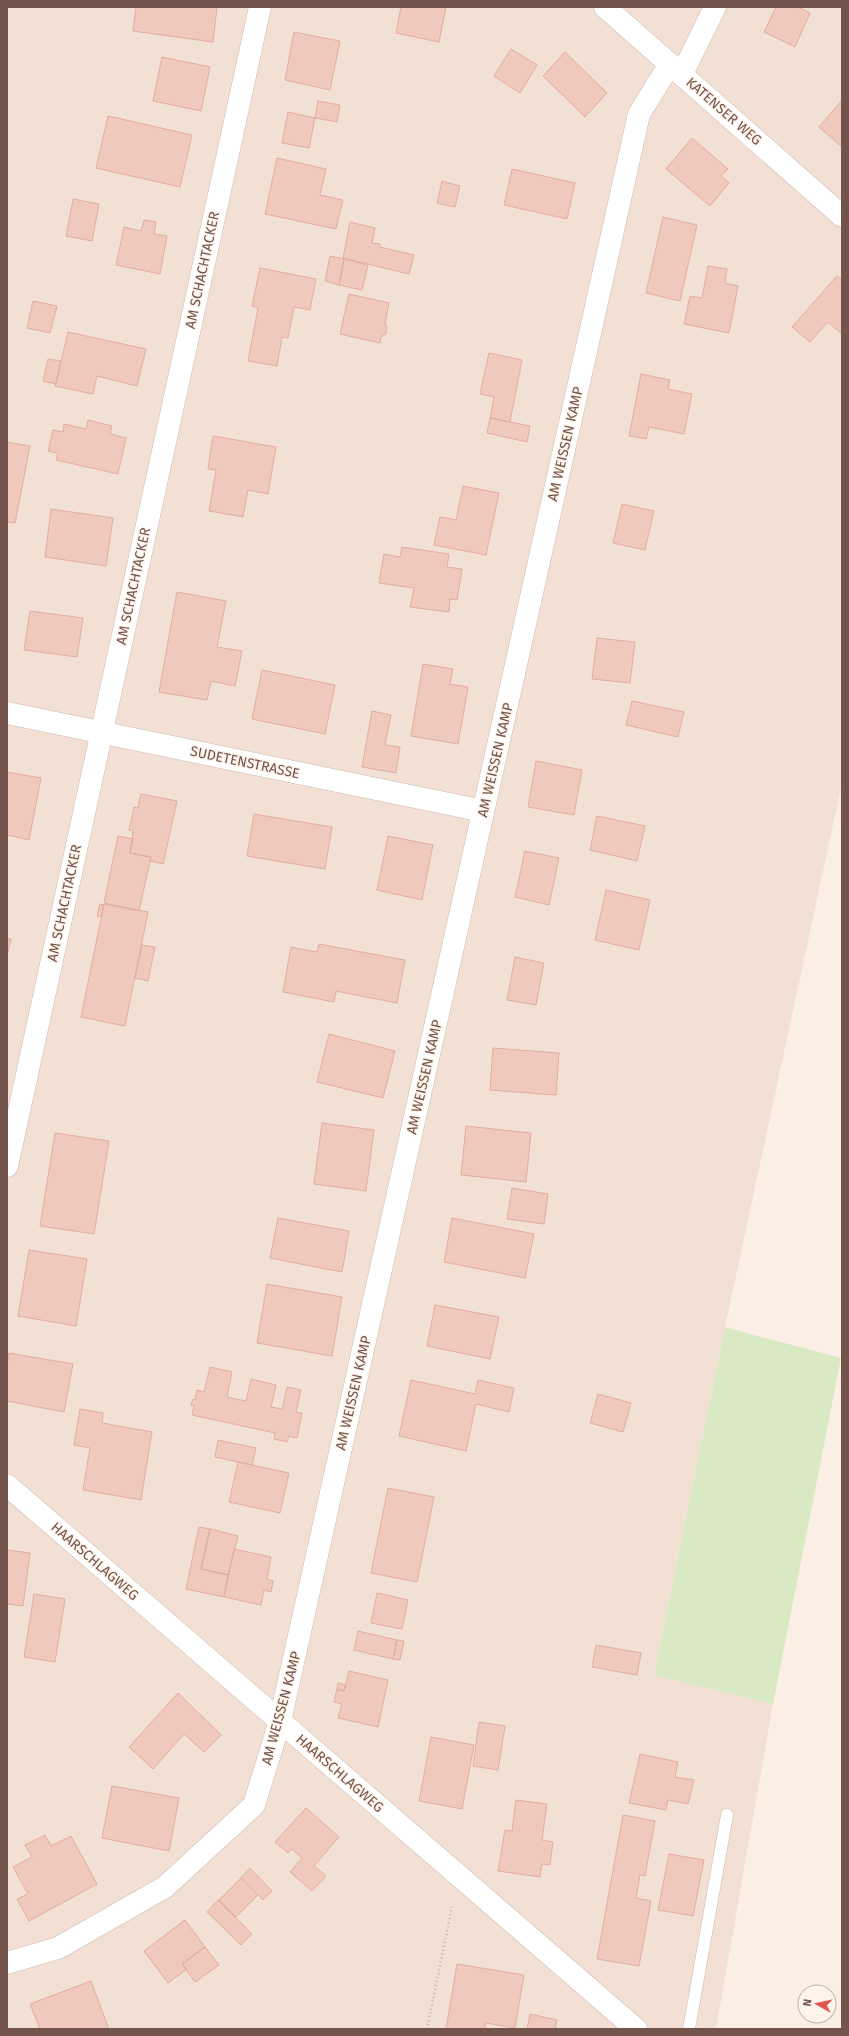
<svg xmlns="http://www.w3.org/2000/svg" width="849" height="2036" font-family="'Fira Sans',sans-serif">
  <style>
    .residential { fill: #f3e0d4 }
    .green { fill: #d9e9c4 }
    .building { fill: #f0c9be; stroke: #e2ad9f }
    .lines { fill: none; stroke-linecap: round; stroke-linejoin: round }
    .service-casing { stroke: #cfb7af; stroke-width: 13 }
    .minor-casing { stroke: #cfb7af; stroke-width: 23 }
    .path { stroke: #d5aca1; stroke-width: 2.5; stroke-dasharray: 1 3; stroke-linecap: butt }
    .service { stroke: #fff; stroke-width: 12 }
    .minor { stroke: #fff; stroke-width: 22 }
    .labels { text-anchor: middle; stroke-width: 3; stroke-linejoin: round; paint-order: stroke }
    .street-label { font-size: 14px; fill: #73534b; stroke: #fef4eb }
  </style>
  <rect width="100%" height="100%" fill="#fbefe5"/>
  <path class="residential" d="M7,7H842V783L725,1327L654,1674L773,1704L716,2029H7Z"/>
  <path class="green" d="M725,1327L841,1358L773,1704L654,1675Z"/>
  <path class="building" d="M136,7H217L213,42L133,31Z
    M401,7H446L439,42L396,33Z
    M776,7H798L810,13L795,47L764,32Z
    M294,32L340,41L330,90L285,80Z
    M511,49L537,65L520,93L494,76Z
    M565,52L607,93L585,117L543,76Z
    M162,57L210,67L201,111L153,101Z
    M842,100V147L819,127Z
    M318,101L340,105L337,122L315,118Z
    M288,112L315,118L309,148L282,143Z
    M108,116L192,135L180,187L96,168Z
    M692,138L728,169L721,176L729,183L710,206L666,169Z
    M277,158L326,169L320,195L343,200L336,229L265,214Z
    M512,169L575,183L567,219L504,205Z
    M442,181L460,186L455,207L437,203Z
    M73,199L99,204L92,241L66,236Z
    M663,217L697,225L680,301L646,293Z
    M144,220L156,222L154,234L167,236L160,274L116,265L124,227L141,231Z
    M350,222L375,228L372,243L380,244V247L414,255L409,274L343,258Z
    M330,256L344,259L339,285L325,281Z
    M344,259L368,265L362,290L339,285Z
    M708,266L727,269L725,283L738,286L729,333L684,324L690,296L702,298Z
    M260,268L316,279L310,310L294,307L288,338L282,337L277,366L248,361L258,308L252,306Z
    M837,276L842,280V334L828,322L810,342L792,327Z
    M349,294L389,303L385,323L387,328L386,334L381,337L380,343L340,334Z
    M33,301L57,306L50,333L27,328Z
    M68,332L146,349L137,386L97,376L93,394L55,386Z
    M489,353L522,360L510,422L490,418L494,397L480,394Z
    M48,359L61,361L56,384L43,381Z
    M641,374L670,380L668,389L692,394L684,434L649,427L646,439L629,436Z
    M490,418L530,426L527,442L487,433Z
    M88,420L112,426L110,434L126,438L118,474L56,460L58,453L48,451L53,430L63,432L64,424L86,429Z
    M213,436L276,447L268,494L248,490L243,517L209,511L216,470L208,469Z
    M7,442L30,446L15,523L7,522Z
    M463,486L499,493L486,555L434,545L440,517L456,520Z
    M622,504L654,511L645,550L613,543Z
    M51,509L113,518L106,566L45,557Z
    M402,547L449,554L447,567L462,569L457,600L450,599L449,612L410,607L414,588L379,583L384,554L400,557Z
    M177,592L226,601L217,647L242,651L235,686L211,681L207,700L159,692Z
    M30,611L83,618L77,657L24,650Z
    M597,638L635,642L630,683L592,679Z
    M423,664L453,669L450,684L468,687L458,744L411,736Z
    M262,670L335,685L325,734L252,719Z
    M632,701L684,712L678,737L626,725Z
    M372,711L391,715L385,745L400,747L396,773L362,767Z
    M536,761L582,770L574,815L528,807Z
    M7,772L41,778L29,840L7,835Z
    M141,794L177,801L163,864L150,861L151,857L130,853L133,831L129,830L134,807L138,808Z
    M254,814L332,827L325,869L247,856Z
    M597,816L645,826L637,861L590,850Z
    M118,836L133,839L130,853L151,857L139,911L104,903Z
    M388,836L433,845L422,900L377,890Z
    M525,851L559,858L549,905L515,897Z
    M606,890L650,900L639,950L595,940Z
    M100,904L104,905L101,917L97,916Z
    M104,904L148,912L125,1026L81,1017Z
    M7,938L11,939L7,956Z
    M319,944L405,960L397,1003L336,991L334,1002L283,992L291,947L317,952Z
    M142,945L155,947L148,981L135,978Z
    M515,957L544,963L536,1005L507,1000Z
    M329,1034L395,1051L383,1098L317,1082Z
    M493,1048L559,1053L556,1095L490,1090Z
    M322,1123L374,1130L366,1191L314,1184Z
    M466,1126L531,1133L526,1182L461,1175Z
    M55,1133L109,1141L94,1234L40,1226Z
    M512,1188L548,1194L544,1224L507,1219Z
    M278,1218L349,1231L342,1272L270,1258Z
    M452,1218L534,1234L525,1278L444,1262Z
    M29,1250L87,1259L76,1326L18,1316Z
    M267,1284L342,1297L332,1356L257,1343Z
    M435,1305L499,1317L490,1359L427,1346Z
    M9,1353L73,1364L64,1412L7,1401V1364Z
    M210,1367L232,1372L227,1397L246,1401L251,1379L276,1385L271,1407L282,1409L287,1387L301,1390L296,1412L302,1413L297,1438L289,1436L287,1442L274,1439L275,1433L192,1415L194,1406L191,1405L193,1399L195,1400L197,1390L204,1392Z
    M411,1380L475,1394L478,1380L514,1388L509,1412L476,1404L466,1451L399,1436Z
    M598,1394L631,1403L623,1432L590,1423Z
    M80,1409L103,1413L102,1423L152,1432L141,1500L83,1490L90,1448L74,1445Z
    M218,1440L256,1448L252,1465L215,1457Z
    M238,1462L289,1473L280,1513L229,1502Z
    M388,1488L434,1497L417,1582L371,1573Z
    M199,1527L210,1529L201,1569L228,1575L224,1597L186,1589Z
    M210,1529L238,1536L228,1575L201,1569Z
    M234,1549L271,1557L267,1579L273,1581L271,1592L264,1590L261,1605L224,1597Z
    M7,1550L30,1553L23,1606L7,1604Z
    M377,1593L408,1600L402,1629L371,1623Z
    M34,1594L65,1599L55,1662L24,1657Z
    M358,1631L397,1640L393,1659L354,1650Z
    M397,1640L404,1641L400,1660L393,1659Z
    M596,1645L641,1653L637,1675L592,1667Z
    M349,1671L388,1680L378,1727L338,1718L342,1704L334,1702L337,1689L344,1691Z
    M338,1683L346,1685L344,1691L337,1689Z
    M178,1693L221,1735L204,1752L184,1734L153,1769L129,1747Z
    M479,1722L505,1726L498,1770L473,1766Z
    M431,1737L474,1745L462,1809L419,1801Z
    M640,1754L678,1762L675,1777L694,1780L688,1804L668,1800L666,1810L629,1803Z
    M112,1786L179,1798L169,1851L102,1838Z
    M516,1800L547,1804L542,1840L553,1842L550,1865L542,1864L540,1877L498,1871L505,1830L512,1831Z
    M306,1808L339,1837L314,1866L326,1876L312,1891L290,1872L302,1858L292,1849L288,1853L275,1842Z
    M623,1815L655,1821L645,1876L640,1875L636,1898L651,1901L639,1966L597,1959Z
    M45,1835L51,1846L71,1836L97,1884L29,1921L17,1899L28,1894L13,1867L32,1857L25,1845Z
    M669,1854L704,1860L693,1916L658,1910Z
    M250,1868L272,1891L263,1900L241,1878Z
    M241,1878L258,1895L236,1917L219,1900Z
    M218,1900L252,1934L241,1945L207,1912Z
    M185,1920L205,1947L182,1964L187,1969L168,1983L144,1951Z
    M205,1947L219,1965L195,1982L182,1964Z
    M457,1964L524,1975L515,2028L486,2023L484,2029H446Z
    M91,1981L109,2029H40L30,2004Z
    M530,2014L557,2020L555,2029H527Z"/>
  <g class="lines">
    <g class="service-casing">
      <path id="service" d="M689,2029L727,1815"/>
    </g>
    <g class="minor-casing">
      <path id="minor" d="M605,7L842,216
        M682,74L715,7
        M7,713L483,811
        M7,1166L260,7
        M7,1485L636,2029
        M7,1963L58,1948L165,1887L254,1805L280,1721L639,114L670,64"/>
    </g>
    <path class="path" d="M427,2029L452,1907"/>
    <use href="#service" class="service"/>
    <use href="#minor" class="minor"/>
  </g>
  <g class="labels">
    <g class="street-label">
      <text transform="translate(724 111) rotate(41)" y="5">KATENSER WEG</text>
      <text transform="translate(202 270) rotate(-78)" y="5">AM SCHACHTACKER</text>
      <text transform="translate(565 444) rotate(-77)" y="5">AM WEISSEN KAMP</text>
      <text transform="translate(133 586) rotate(-78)" y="5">AM SCHACHTACKER</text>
      <text transform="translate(495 760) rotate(-77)" y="5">AM WEISSEN KAMP</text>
      <text transform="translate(245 762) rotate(12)" y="5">SUDETENSTRASSE</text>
      <text transform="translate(64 903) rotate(-78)" y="5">AM SCHACHTACKER</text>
      <text transform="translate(424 1077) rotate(-77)" y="5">AM WEISSEN KAMP</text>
      <text transform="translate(353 1393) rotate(-77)" y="5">AM WEISSEN KAMP</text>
      <text transform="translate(95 1561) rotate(41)" y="5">HAARSCHLAGWEG</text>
      <text transform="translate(281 1708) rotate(-75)" y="5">AM WEISSEN KAMP</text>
      <text transform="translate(340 1773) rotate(41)" y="5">HAARSCHLAGWEG</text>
    </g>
  </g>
  <rect width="849" height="2036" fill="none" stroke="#73534b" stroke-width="16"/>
  <g transform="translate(817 2004) rotate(278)"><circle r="19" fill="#fef4eb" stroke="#c6b4ab"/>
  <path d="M0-3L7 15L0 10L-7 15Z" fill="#e1574f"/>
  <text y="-6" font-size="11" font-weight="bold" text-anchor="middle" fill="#73534b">N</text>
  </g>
</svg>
